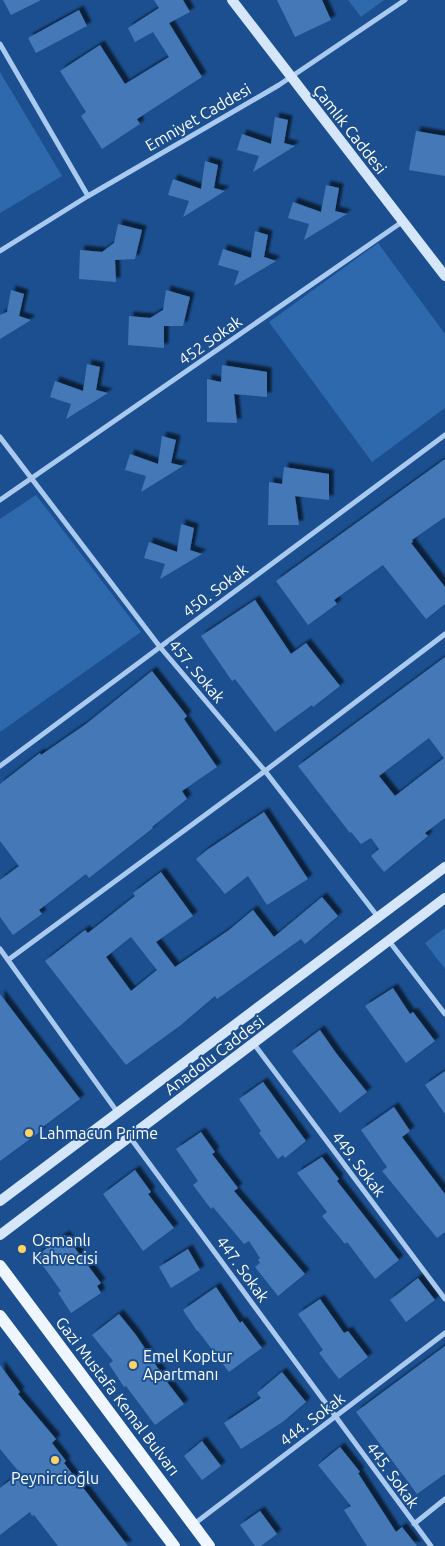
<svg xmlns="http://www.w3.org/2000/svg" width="445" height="1546" font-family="Ubuntu,sans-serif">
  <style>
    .green { fill: #2e69ad }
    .building { fill: #4478b7; fill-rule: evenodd; filter: url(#shadow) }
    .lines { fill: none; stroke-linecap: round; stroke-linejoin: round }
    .street { stroke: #a9c9ee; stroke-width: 5 }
    .secondary { stroke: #d6e6fa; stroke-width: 10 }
    .primary { stroke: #f0f6ff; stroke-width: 12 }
    .poi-dot { fill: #ffd166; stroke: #1b4f8f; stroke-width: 2 }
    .labels { text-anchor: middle; stroke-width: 4; stroke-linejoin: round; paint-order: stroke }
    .street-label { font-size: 16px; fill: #fff; stroke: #1b4f8f }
    .poi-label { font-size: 16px; fill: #fff; stroke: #1b4f8f; text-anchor: start }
  </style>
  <defs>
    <filter id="shadow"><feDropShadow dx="4.5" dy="-4.5" stdDeviation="1" flood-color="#0009"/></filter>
  </defs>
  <rect width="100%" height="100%" fill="#1b4f8f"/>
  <path class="green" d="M348,0H384L361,17Z
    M0,72L62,176L0,213Z
    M378,243L445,334V408L372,462L269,322Z
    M36,495L141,632L0,732V519Z
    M445,928V969L425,943Z"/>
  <path class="building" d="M3,0H41L11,15Z
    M154,0H183L190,12L169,23L202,77L137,119L140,124L102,149L81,116L86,112L60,71L100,45L125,84L169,57L153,32L135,42L128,28L159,8Z
    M277,0H322L331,20L295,37Z
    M79,10L87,26L36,53L28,38Z
    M275,117L288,120L284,143L295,146L253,172L259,156L237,150L242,134L271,144Z
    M416,131L445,136V176L409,170Z
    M205,161L218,165L214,188L225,191L183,217L189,201L168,195L173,179L201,189Z
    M326,185L339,188L335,211L347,214L304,240L309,224L288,218L293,202L321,212Z
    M118,224L142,230L135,259L115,260L116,282L79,279L80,250L102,252L114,243Z
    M255,231L268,235L264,257L276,261L234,286L239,271L218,265L223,249L251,258Z
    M11,290L24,294L19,316L31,320L0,339V315L7,312Z
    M166,290L190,297L183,326H164V348L128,345L129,316L150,318L163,310Z
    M87,364L100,367L96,390L108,393L66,419L71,404L50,397L55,381L83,391Z
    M222,365L267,372V397L234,394L237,423L207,422V379L221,382Z
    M162,436L176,440L171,463L183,466L141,492L146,476L125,470L130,454L158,464Z
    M445,459V517L412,540L413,542L411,543L445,587V604L426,619L383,565L334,600L337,604L308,625L276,581Z
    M284,467L329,474V500L295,496L299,525H268L269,482L282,484Z
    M181,524L194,528L190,550L202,554L160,579L165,564L144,558L149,542L177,552Z
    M255,600L291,654L306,643L340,686L313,707L312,705L275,732L235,679L232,681L201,636Z
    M445,657V818L425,833L428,836L384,872L371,856L379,849L371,838L361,844L351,832L350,833L298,766ZM429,738L444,758L395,796L379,776Z
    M152,671L187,716L184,719L217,767L182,791L187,799L152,827L153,828L89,878L86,874L39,910L42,914L13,935L0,917V880L19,866L0,841V784L40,753L41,755L86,724Z
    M264,812L308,879L267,905L248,876L225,894L196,859L207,850Z
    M161,872L193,916L156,942L175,967L229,930L253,910L274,937L322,897L338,916L305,944L301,939L217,999L215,996L181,1025L126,1065L45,961L85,930L88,933L135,896L133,893ZM131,937L157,970L131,991L106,957Z
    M393,988L410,1014L413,1012L435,1041L406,1063L365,1006Z
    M0,994L80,1099L40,1129L41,1131L0,1161Z
    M320,1030L336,1053L367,1092L340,1113L292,1051Z
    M445,1071V1114L425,1085Z
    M263,1082L306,1141L285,1158L283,1155L278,1159L259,1133L261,1131L239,1099Z
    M394,1107L410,1131L402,1137L445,1194V1232L437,1238L382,1171L387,1167L361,1130Z
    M201,1132L215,1152L212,1154L238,1188L234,1191L305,1274L278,1296L255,1267L260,1263L258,1260L260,1258L249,1241L244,1244L213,1207L211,1209L193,1185L198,1181L176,1149Z
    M322,1157L339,1179L337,1181L399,1260L375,1279L347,1242L345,1244L322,1216L327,1212L297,1173Z
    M135,1170L151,1192L148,1194L174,1228L143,1251L103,1194Z
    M65,1235L101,1283L97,1286L101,1293L71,1313L58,1293L61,1291L36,1256Z
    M188,1249L200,1270L171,1288L159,1267Z
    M418,1278L435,1300L406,1322L390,1300Z
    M216,1287L240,1323L242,1321L262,1348L229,1372L198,1331H197L183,1310Z
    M320,1299L344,1333L348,1331L368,1357L339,1379L319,1353L323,1350L298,1314Z
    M119,1314L136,1335L167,1382L184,1404L155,1425L126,1386L124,1387L109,1364L113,1361L92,1335Z
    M445,1346V1474L417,1494L356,1412Z
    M0,1365L20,1392L18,1394L56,1439L52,1443L66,1461L64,1463L128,1546H58L34,1515L32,1516L30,1512L0,1535V1488L20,1473L0,1449Z
    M282,1372L306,1402L284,1421L241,1449L224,1423L261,1398L257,1393Z
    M202,1441L221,1466L202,1480L184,1456Z
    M340,1447L360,1472L358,1473L396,1532L402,1527L417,1546H367L344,1510L351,1506L318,1465Z
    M260,1511L277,1534L261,1546H255L240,1525Z"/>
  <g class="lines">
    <path class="street" d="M0,44L88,196
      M0,251L88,196L279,85L405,0
      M0,437L160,647L265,771L378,917
      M0,500L402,222
      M0,766L445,435
      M389,941L445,1014
      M0,949L118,1113
      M8,960L265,771L445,634
      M254,1044L445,1299
      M129,1136L431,1546
      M194,1524L445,1333
      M414,1524L445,1499"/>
    <path class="secondary" d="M232,0L445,276
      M0,1201L445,867
      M0,1235L445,898"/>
    <path class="primary" d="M0,1266L209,1546
      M0,1316L174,1546"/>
  </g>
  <g class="poi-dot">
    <circle cx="29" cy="1133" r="5"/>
    <circle cx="22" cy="1249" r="5"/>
    <circle cx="133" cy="1365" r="5"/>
    <circle cx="55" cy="1460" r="5"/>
  </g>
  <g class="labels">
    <g class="street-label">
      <text transform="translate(198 117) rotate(-30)" y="6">Emniyet Caddesi</text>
      <text transform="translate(350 129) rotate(52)" y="6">Çamlık Caddesi</text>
      <text transform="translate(210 340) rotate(-35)" y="6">452 Sokak</text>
      <text transform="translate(215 590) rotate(-37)" y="6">450. Sokak</text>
      <text transform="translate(197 671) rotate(50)" y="6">457. Sokak</text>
      <text transform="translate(214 1055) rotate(-37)" y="6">Anadolu Caddesi</text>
      <text transform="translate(359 1164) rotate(53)" y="6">449. Sokak</text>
      <text transform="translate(243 1269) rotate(54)" y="6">447. Sokak</text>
      <text transform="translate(118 1396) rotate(53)" y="6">Gazi Mustafa Kemal Bulvarı</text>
      <text transform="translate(312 1419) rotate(-37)" y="6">444. Sokak</text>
      <text transform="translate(393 1475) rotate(54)" y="6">445. Sokak</text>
    </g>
    <g class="poi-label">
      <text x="39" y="1139">Lahmacun Prime</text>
      <text x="32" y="1246">Osmanlı<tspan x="32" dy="18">Kahvecisi</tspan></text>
      <text x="143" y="1362">Emel Koptur<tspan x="143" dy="18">Apartmanı</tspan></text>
      <text x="55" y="1484" text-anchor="middle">Peynircioğlu</text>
    </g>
  </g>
</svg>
